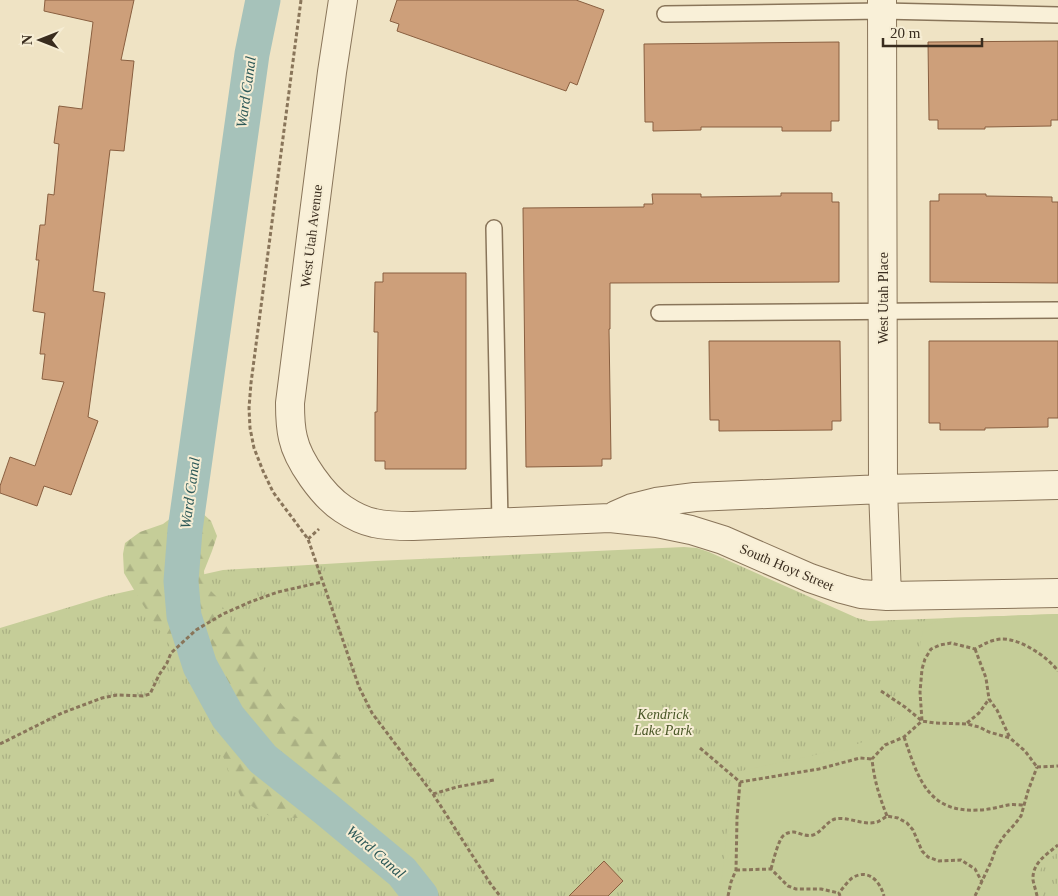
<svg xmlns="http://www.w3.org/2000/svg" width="1058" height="896" font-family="Georgia,serif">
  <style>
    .grass { fill: url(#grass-tufts) }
    .forest { fill: url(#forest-firs) }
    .garden { fill: #c5cd98 }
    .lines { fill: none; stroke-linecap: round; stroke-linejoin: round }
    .canal { stroke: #a6c2ba; stroke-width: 35 }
    .building { fill: #cd9f7a; stroke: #895f40 }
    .service-casing { stroke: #89755a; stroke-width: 18 }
    .minor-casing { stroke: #89755a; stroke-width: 30 }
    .path { stroke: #89755a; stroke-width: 3; stroke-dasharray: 4 2.5; stroke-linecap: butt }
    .service { stroke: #f9f0d8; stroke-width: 15 }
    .minor { stroke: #f9f0d8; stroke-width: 28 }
    .labels { text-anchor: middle; stroke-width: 4; stroke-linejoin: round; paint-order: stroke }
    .street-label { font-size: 14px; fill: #392c1e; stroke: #f6edd4 }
    .park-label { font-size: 14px; font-style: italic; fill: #485625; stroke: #f6edd4 }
    .water-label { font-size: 15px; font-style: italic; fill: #2d5958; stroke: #f6edd4 }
  </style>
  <defs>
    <pattern id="grass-tufts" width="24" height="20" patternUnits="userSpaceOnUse" patternTransform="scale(1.25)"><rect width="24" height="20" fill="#c5cd98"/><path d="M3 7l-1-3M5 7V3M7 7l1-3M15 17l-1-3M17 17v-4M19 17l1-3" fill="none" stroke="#aab083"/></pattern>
    <pattern id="forest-firs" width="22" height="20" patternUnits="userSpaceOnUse" patternTransform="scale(1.25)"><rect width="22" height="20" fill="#c5cd98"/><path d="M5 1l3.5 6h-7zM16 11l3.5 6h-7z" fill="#aab083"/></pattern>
  </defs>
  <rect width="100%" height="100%" fill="#efe3c4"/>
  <path class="grass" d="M684,547L697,548L709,552L857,618L869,621L1058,614V896H0V628L106,596L223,570L375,561Z"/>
  <path class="forest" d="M191,510L200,511L211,521L217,536L212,551L204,571L205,585L218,598L231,622L243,634L258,658L278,700L290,714L313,727L331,745L344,763L346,776L342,794L333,805L314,815L297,818L272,817L257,810L242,799L230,775L206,710L182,664L143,605L124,573L123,554L125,543L140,532L163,524L179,512Z"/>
  <path class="garden" d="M1058,614V852C1049,859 1038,866 1039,879C1040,885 1042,890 1043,896H720L732,782L736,772L842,749L869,740L883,731L890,725L896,717L907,695L916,668L923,630C929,623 937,621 946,618Z"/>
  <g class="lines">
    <path class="canal" d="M263,0L252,54L185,530L181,581L184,616L200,666L228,717L263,759L326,809L402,872L421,896"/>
  </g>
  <path class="building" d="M45,0H134L121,60L134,61L124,151L110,150L93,291L105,293L88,417L98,421L71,495L44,486L37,506L0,493V486L10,457L35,466L64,382L42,379L45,354H40L45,313L33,311L39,260H36L40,225H45L48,194L54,195L59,144L54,143L59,106L82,109L93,22L44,11Z
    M397,0H576L604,10L577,85L570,82L566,91L397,31L399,24L390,21Z
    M1058,41V120H1051V126L985,127V129H938V120H929L928,42Z
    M839,42V121H831V131H782V127H701V130L653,131V122H645L644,44Z
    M781,193H832V202H839V282L610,283V329H609L611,459H602V466L526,467L523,208L644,207V204H653L652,194H701V197L781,196Z
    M939,194H986V196L1052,197V202H1058V283L930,282V201H939Z
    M383,273H466V469H385V461H375V412H377L378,332H374L375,282H383Z
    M709,341H840L841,421H832V430L719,431V420H710Z
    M929,341H1058V418H1048V427L985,428V430H940V423H929Z
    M604,861L623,881L608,896H569Z"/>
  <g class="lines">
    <g class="service-casing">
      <path id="service" d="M665,14L882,11L1058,15
        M494,228L500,522
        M659,313L1058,310"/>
    </g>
    <g class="minor-casing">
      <path id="minor" d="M343,0L332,72L290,403C290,415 290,426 293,438C298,461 323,496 343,509C352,515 364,521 374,523C387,526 400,526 413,526L610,518L657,523L691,530L723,540L810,578L842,589L861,594L887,596L1058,593
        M882,0L883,489L887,596
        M616,515L632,508L656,502L695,497L883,489L1058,485"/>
    </g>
    <path class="path" d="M301,0L251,383L249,408L250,428L254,448L263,471L273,492L308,539L359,687L372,713L433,794L490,883L500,896
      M308,539L319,529
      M975,649L986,678L989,699L997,710L1010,738
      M881,691L905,707L922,721L935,723L967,724L979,727L989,732L1010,738L1025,751L1037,767
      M967,723L979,713L989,699
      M904,737C918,777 927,813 978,810C988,810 998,807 1008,805C1013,804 1019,805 1024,805
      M0,744L62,713L102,698L117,695L143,696L150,694L159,675L167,663L171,653L196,630L223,614L250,602L278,592L322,582
      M700,748L740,782L819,769L860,758L872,759
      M1037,767L1058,766
      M433,794L457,787L494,780
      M887,816C879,796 874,779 872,759L885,745L904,737L922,721L920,692L922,669L925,659L931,649L940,645L951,643L975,649C984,644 991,640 1001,639C1019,638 1047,656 1058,671
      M771,869C773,862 778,841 783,836C786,833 790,832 794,832C800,833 806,837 813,835C822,832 826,822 835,819C848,816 863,826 877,822C880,821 884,818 887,816L898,818L907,823L913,830L922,851L928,857L939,861L961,860L975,869L982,882
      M736,870L771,869L788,886L796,889H821L839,893
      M728,896L731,882L736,870L737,818L740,782
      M840,896L839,893C843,888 847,882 852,878C868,868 880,881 884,896
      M975,896L991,862L996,848L1004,836L1015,824L1021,816L1028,791L1037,767
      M1037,896C1036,891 1034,885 1033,880C1032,863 1046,855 1058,845"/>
    <use href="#service" class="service"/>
    <use href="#minor" class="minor"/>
  </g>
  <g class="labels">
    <g class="street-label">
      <text transform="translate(311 236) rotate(-83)" y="5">West Utah Avenue</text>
      <text transform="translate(883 298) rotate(-90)" y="5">West Utah Place</text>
      <text transform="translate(787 567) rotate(23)" y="5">South Hoyt Street</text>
    </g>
    <g class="park-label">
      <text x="663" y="719">Kendrick<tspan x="663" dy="16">Lake Park</tspan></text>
    </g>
    <g class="water-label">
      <text transform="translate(246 92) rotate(-82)" y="5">Ward Canal</text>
      <text transform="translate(190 493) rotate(-82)" y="5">Ward Canal</text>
      <text transform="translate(376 852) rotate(41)" y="5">Ward Canal</text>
    </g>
  </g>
  <g transform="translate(40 40) rotate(270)" stroke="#f6edd4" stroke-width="4" paint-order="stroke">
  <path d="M0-4L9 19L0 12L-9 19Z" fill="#392c1e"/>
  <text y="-8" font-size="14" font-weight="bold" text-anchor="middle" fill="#392c1e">N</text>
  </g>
  <path d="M883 38v8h99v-8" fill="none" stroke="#392c1e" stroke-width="2.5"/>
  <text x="890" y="38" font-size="15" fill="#392c1e" stroke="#f6edd4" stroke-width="4" paint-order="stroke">20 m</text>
</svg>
